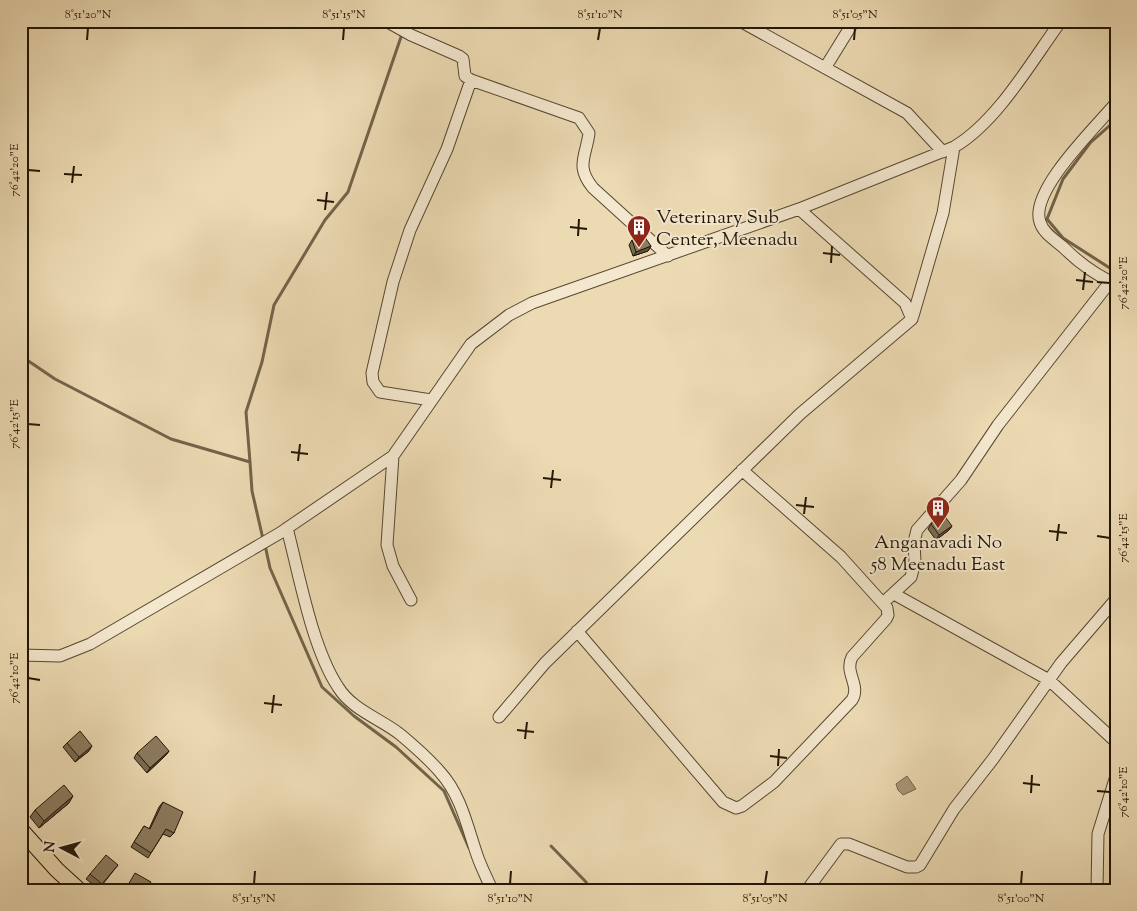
<svg xmlns="http://www.w3.org/2000/svg" width="1137" height="911" font-family="'Sorts Mill Goudy',serif">
  <style>
    .water { fill: #a89778; stroke: #73634a }
    .lines { fill: none; stroke-linecap: round; stroke-linejoin: round }
    .stream { stroke: #73634a; stroke-width: 3 }
    .minor-casing { stroke: #554731; stroke-width: 13 }
    .major-casing { stroke: #231606; stroke-width: 17 }
    .minor { stroke: #f3e7ce; stroke-width: 11 }
    .major { stroke: #ecdab3; stroke-width: 15 }
    .wall { fill: #786b53; stroke: #231606 }
    .shaded-wall { fill: #625743; stroke: #231606 }
    .building { fill: #8c7c60; stroke: #231606 }
    .ticks { fill: none; stroke: #231606; stroke-width: 2 }
    .labels { text-anchor: middle; stroke-width: 4; stroke-linejoin: round; paint-order: stroke }
    .poi-label { font-size: 19px; fill: #231606; stroke: #f3e7ce; text-anchor: start }
    .neatline { fill: none; stroke: #231606; stroke-width: 2 }
    .ticks-label { font-size: 12px; text-anchor: middle; fill: #231606 }
  </style>
  <rect width="100%" height="100%" fill="#ecdab3"/>
  <filter id="stains"><feTurbulence type="fractalNoise" baseFrequency=".004" numOctaves="4"/><feColorMatrix values="0 0 0 0 .2 0 0 0 0 .09 0 0 0 0 .02 0 0 0 .5 -.17"/></filter>
  <radialGradient id="worn" r=".72"><stop offset=".6" stop-color="#630" stop-opacity="0"/><stop offset="1" stop-color="#630" stop-opacity=".3"/></radialGradient>
  <path class="water" d="M907,776L916,789L903,795L898,790L896,784Z"/>
  <g class="lines">
    <path class="stream" d="M1116,120L1090,143L1063,179L1047,219L1063,238L1116,272
      M21,356L55,379L171,439L250,462L252,491L263,539
      M250,462L246,412L262,362L274,305L325,220L348,192L402,34
      M265,545L270,568L322,687L354,716L396,747L444,791L469,848
      M551,846L586,882L590,890"/>
    <g class="minor-casing">
      <path id="minor" d="M386,21L411,35L459,56L463,59L465,76L471,80L579,118L589,133C586,157 575,166 593,188L668,256
        M740,21L907,113L943,152
        M825,68L854,21
        M1116,103C1096,127 1029,191 1040,222C1043,233 1055,240 1063,247C1079,263 1095,275 1116,284
        M913,316L943,213L954,147
        M431,400L380,392L373,382L372,373L393,282L410,230L447,149L471,80
        M393,456L387,545L393,566L411,600
        M287,528C299,574 312,648 338,687C352,710 381,719 401,735C414,746 429,759 440,772C461,795 467,826 477,855C481,867 487,878 492,890
        M894,594L1049,680L1116,742
        M883,603L911,577L915,562L914,542L917,530L961,480L998,425L1110,282
        M577,631L723,802L736,808L742,806L774,782L852,700C861,685 844,673 852,657L886,619L888,615L887,608L841,557L742,470
        M21,655L60,656L90,644L280,533L393,456L471,344L509,315L532,303L799,209L954,147C997,122 1031,62 1061,21
        M499,717L545,663L800,414L912,319L905,303L799,209
        M807,890L841,844H849L907,867H916L920,865L954,809L993,759L1061,663L1116,599
        M1097,890L1098,834L1116,776"/>
    </g>
    <g class="major-casing">
      <path id="major" d="M21,830L57,870L79,890"/>
    </g>
    <use href="#minor" class="minor"/>
    <use href="#major" class="major"/>
  </g>
  <path class="wall" d="M632,240L651,246L648,251L633,256L629,245Z
    M931,524L952,526L949,530L936,540L928,529Z
    M67,743L89,751L75,762L63,747Z
    M169,751L166,755L147,773L134,758L137,753Z
    M163,802L174,833L170,837L163,834L148,858L131,847L144,826L149,829L159,807Z
    M69,803L39,828L30,817L35,810Z
    M118,865L99,889L86,879L90,874Z"/>
  <path class="shaded-wall" d="M651,246L648,251L633,256L636,252Z
    M952,526L949,530L936,540L939,535Z
    M92,746L89,751L75,762L79,757Z
    M169,751L166,755L147,773L150,768Z
    M73,796L69,803L39,828L44,821Z"/>
  <path class="building" d="M644,236L651,246L636,252L632,240Z
    M943,514L952,526L939,535L931,524Z
    M80,731L92,746L79,757L67,743Z
    M156,736L169,751L150,768L137,753Z
    M64,785L73,796L44,821L35,810Z
    M163,802L183,812L174,833L166,829L151,853L134,842L144,826L150,829Z
    M106,855L118,865L102,884L90,874Z
    M135,873L151,882L146,890H125Z"/>
  <path class="ticks" d="M87,40L88,28M343,40L344,28M598,40L600,28M854,40L855,28M28,170L40,171M64,174L82,175M72,183L74,166M317,200L334,202M325,210L327,192M570,227L587,229M578,236L579,219M823,253L840,255M831,263L832,246M1076,280L1093,282M1097,282L1110,283M1083,290L1085,272M28,424L40,425M291,452L308,454M298,461L300,444M543,478L561,480M551,488L553,470M796,505L814,507M804,514L806,497M1049,531L1067,533M1097,536L1110,538M1057,541L1059,524M28,678L40,680M264,703L282,705M272,713L274,695M517,730L534,732M525,739L527,722M770,756L787,758M778,766L779,749M1023,783L1040,785M1097,791L1110,792M1031,793L1032,775M254,884L255,871M510,884L511,871M765,884L767,871M1021,884L1022,871"/>
  <defs>
    <g id="building-pin" transform="scale(1.25)"><path d="M0 17L-7.5 6A9.5 9.5 0 1 1 7.5 6Z" fill="#8f2418" stroke="#f3e7ce"/><path d="M-4-6H4V6H1V3H-1V6H-4ZM-2.5-4.3h1.7v1.8h-1.7ZM.8-4.3h1.7v1.8H.8ZM-2.5-1h1.7V.8h-1.7ZM.8-1h1.7V.8H.8Z" fill="#fff"/></g>
  </defs>
  <g fill-rule="evenodd">
    <use href="#building-pin" x="639" y="227"/>
    <use href="#building-pin" x="938" y="508"/>
  </g>
  <g class="labels">
    <g class="poi-label">
      <text x="656" y="223">Veterinary Sub<tspan x="656" dy="22">Center, Meenadu</tspan></text>
      <text x="938" y="548" text-anchor="middle">Anganavadi No<tspan x="938" dy="22">58 Meenadu East</tspan></text>
    </g>
  </g>
  <rect width="1137" height="911" fill="none" stroke="#ecdab3" stroke-width="55"/>
  <g transform="translate(62 848) rotate(276)" stroke="#f3e7ce" stroke-width="4" paint-order="stroke">
  <path d="M0-4L9 19L0 12L-9 19Z" fill="#231606"/>
  <text y="-8" font-size="14" font-weight="bold" text-anchor="middle" fill="#231606">N</text>
  </g>
  <rect x="28" y="28" width="1082" height="856" class="neatline"/>
  <g class="ticks-label">
    <text x="88" y="18">8°51'20"N</text>
    <text x="344" y="18">8°51'15"N</text>
    <text x="600" y="18">8°51'10"N</text>
    <text x="855" y="18">8°51'05"N</text>
    <text transform="translate(14 170) rotate(-90)" y="4">76°42'20"E</text>
    <text transform="translate(1123 283) rotate(-90)" y="4">76°42'20"E</text>
    <text transform="translate(14 424) rotate(-90)" y="4">76°42'15"E</text>
    <text transform="translate(1123 538) rotate(-90)" y="4">76°42'15"E</text>
    <text transform="translate(14 678) rotate(-90)" y="4">76°42'10"E</text>
    <text transform="translate(1123 792) rotate(-90)" y="4">76°42'10"E</text>
    <text x="254" y="902">8°51'15"N</text>
    <text x="510" y="902">8°51'10"N</text>
    <text x="765" y="902">8°51'05"N</text>
    <text x="1021" y="902">8°51'00"N</text>
  </g>
  <rect width="100%" height="100%" filter="url(#stains)"/>
  <rect width="100%" height="100%" fill="url(#worn)"/>
</svg>
